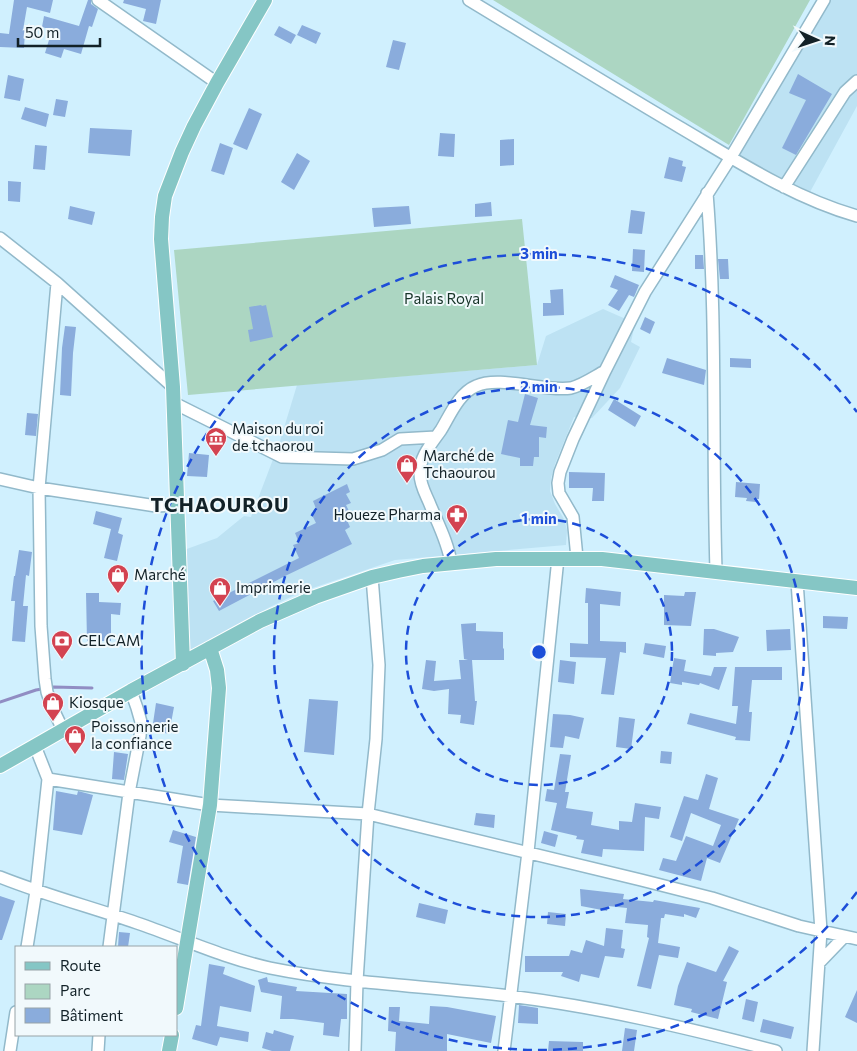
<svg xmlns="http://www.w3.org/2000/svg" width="857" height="1051" font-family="Commissioner,sans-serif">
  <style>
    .built { fill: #bde2f3 }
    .green { fill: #acd6c2 }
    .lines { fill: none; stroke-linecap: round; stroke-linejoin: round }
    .stream { stroke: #918dc3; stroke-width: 3 }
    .building { fill: #8aacdc }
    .minor-casing { stroke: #92b9ca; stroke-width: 14 }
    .major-casing { stroke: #fff; stroke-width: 16 }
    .minor { stroke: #fff; stroke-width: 11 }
    .major { stroke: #85c6c5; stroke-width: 14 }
    .ring { fill: none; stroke: #1d4ed8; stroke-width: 2.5; stroke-dasharray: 9 6 }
    .labels { text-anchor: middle; stroke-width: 4; stroke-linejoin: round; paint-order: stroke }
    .park-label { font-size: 15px; fill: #153326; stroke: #f1f9fc }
    .poi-label { font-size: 15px; fill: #122127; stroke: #f1f9fc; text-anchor: start }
    .district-label { font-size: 20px; font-weight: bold; letter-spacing: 1px; fill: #122127; stroke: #f1f9fc }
    .centre { fill: #1d4ed8; stroke: #f1f9fc; stroke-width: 2.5 }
    .ring-label { font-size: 15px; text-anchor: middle; font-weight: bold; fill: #1d4ed8; stroke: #f1f9fc; stroke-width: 4; stroke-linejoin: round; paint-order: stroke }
  </style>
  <rect width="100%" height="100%" fill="#d0f0fe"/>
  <path class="built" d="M827,0H857V106L810,192L737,156Z
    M603,309L635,323L631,342L640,347L620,388L592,418L574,417L555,464L551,478L550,491L555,504L564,519L567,530L566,545L395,560L301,592L270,607L190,651L184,550L217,538L244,516L251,517L280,441L297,385L537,365L546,336Z"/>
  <path class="green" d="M493,0H810L729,145Z
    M522,219L537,365L188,395L174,250Z"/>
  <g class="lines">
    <path class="stream" d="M0,702L36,690L54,687L92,688"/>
  </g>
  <path class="building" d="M14,0H53L50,13L27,7L23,30H25L24,48L0,47V33L9,34Z
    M88,0H91V4L98,9L92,27L89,26L81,54L64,49L61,58L45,53L52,30L42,27L44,16L79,26Z
    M124,0H161L156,24L143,21L146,9L123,3Z
    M302,25L321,33L316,44L297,35Z
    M279,26L296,35L291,44L274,35Z
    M393,40L406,43L399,70L386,67Z
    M798,74L832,94L796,155L782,148L806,100L789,93Z
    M8,75L24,79L20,101L4,98Z
    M56,99L68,101L65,117L53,115Z
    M25,107L49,114L46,127L21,119Z
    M249,108L262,114L247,150L233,144Z
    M90,128L132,130L130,156L88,153Z
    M440,133L455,134L454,157L438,156Z
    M514,139V165L500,166V140Z
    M220,143L233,148L224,175L211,171Z
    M35,145L47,146L45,170L33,169Z
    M297,153L310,161L294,190L281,182Z
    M669,157L683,161L682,166L686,167L682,182L664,178Z
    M8,181L21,182L20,202L8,201Z
    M491,202L492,216L475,217V204Z
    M70,206L95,212L92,225L68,219Z
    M409,206L411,224L374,227L372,208Z
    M631,210L645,212L642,234L628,233Z
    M633,249L645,250L644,272L632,271Z
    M695,255H703L704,269H695Z
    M718,259H728L729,279H720Z
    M615,275L639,285L634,297L629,295L619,311L608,305L618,290L610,287Z
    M563,289L564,315L543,316V303H551L550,290Z
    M261,305L262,306L266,305L273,337L250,342L248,330L253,329L249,307Z
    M645,317L655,322L650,334L640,329Z
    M65,326L76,327L73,353L71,396L60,395L62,348Z
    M667,358L706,370L704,385L662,373Z
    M730,358L751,359V368L730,367Z
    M525,394L538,398L530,425L547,427L546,438L539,437V457H534L533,466H520V458L501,454L508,420L518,422Z
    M614,399L641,416L635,427L608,410Z
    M27,413L38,414L36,436L25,435Z
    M189,453L209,455L207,477L187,476Z
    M569,472L605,473L604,501H592L593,488H569Z
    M736,482L760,484L759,499H756V502L746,501L747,498L735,497Z
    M347,484L350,492L346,494L351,503L346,505L351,515L346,518L350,527L345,530L352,544L285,576L219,611L213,601L299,558L293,545L299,543L295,533L316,523L311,513L317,511L313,501Z
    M96,511L122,518L118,533L123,535L117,561L104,558L111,529L93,524Z
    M19,550L32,552L29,576L26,575L23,606H28L25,642L12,641L15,601H11L14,576H15Z
    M586,588L621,592L620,606L600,604V641L626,642V653L620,652L614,695L601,694L606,658L570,657V643L588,644V603H585Z
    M685,592H696L691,626L664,625V595L684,596Z
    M86,593H99V602L121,603L120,615L111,614V641H87Z
    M823,616L848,617L847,629L823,628Z
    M476,623V631L503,632V648L504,649V660H472L475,701H477L474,725L460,723L461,715L448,714L449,689L434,691L422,689L426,660L436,661L434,681L461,679L459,660H468L464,659L461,624Z
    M704,629H714L739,637L733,652L716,653V656L703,655Z
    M790,629L791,650L767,651L766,630Z
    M645,643L666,646L664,658L643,654Z
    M674,658L686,660L684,671L711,676L714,667H727L719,690L700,683L699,685L682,682V685L670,683Z
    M560,660L576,662L574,684L558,682Z
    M735,667H782V680H752L749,712H752L750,741L735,740L736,737L687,724L690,713L736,724L738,706H732Z
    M309,699L338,701L334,755L304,752Z
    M156,703L174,707L169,734L152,730Z
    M553,714L570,715L584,718L579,739L565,736L563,748L550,747Z
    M619,717L635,719L631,749L616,747Z
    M661,751L672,752L671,764L660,763Z
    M114,752L128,754L124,780L112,779Z
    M560,754L571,755L565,792H569L566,808L593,812L591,825L619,830V821L632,822L635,803L661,807L659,819L645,817L644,851L603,849L602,857L581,853L584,840L576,839L577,836L551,830L557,803L545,801L547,789L554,790Z
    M706,774L718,778L709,809L739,819L720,863L707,858L701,881L659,870L663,858L676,861L686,836L713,846L721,825L691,813L682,841L670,837L684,796L698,800Z
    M56,791L77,795L78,791L93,795L82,835L53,830Z
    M476,813L495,815L494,828L474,825Z
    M173,830L196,837L188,885L177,883L183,846L169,842Z
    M544,831L558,835L555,847L541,843Z
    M580,889L624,894L623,899L653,902L654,900L700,908L696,918L684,914V917L665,914L664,918H661L658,943L680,947L678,958L659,955L651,989L637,986L649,938L647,937L648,925L625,923L627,908L608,906L607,911L581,906Z
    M0,896L15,901L2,940H0Z
    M419,903L448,910L445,924L416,917Z
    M548,912L566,914L565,926L547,924Z
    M606,928L623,930L621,948L625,949L623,958L605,956L599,978L581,974L579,982L561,976L563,972H525V956H569L571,950L582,953L586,940L604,946Z
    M119,932L130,933L128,947H118Z
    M729,946L739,951L723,981L727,982L718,1019L691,1012L692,1009L674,1005L678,986L687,962L716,972Z
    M209,964L225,967L223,974L255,986L251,1012L220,1006L217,1026L249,1032L248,1042L220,1037L217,1046L192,1039L196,1025L201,1026Z
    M267,977L268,982L297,987L296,991L347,994V1019H341L339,1037L323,1035L324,1023L293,1019H280L282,996L261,992L258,980Z
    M857,990V1023L845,1017Z
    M746,999L758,1002L754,1022L742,1019Z
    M519,1005L538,1008V1024L518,1023Z
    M430,1006L447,1007L496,1016L491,1043L447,1034V1051H395L396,1032L388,1031L389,1007H400L399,1021L429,1024Z
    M763,1019L794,1027L791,1039L760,1032Z
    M625,1028L637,1030L634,1051H622Z
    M274,1030L294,1036L290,1051H272L262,1048L266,1032L273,1034Z
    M549,1041L583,1042V1051H548Z"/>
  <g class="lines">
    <g class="minor-casing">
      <path id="minor" d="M98,0L217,83
        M469,0C540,43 610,86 681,128C737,161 794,198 857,216
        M784,187L845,92L857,81
        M707,193C717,319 712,445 716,570
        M0,238L57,283L173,387
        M57,283L39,488L41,626L45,679L47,692L52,707L63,730
        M174,403L282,457L353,459L382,450L400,439L436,437
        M0,479L39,488L156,506L177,505
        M577,558L573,517L559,493L558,483L560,472L573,439L605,371L645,292L731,157L824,0
        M451,563C448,542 437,522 429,502C425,493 420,484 420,474C419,457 432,443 441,430C450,415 459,393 476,386C500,375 543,392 571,388C583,385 594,377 605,371
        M797,581L821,931L813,1051
        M35,746L48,779L210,805L368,814L641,880L712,898L799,926L857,939
        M0,877C45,895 91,907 137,923C181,938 224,958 270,968C349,984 429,986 509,996C599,1007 688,1028 776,1051
        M27,947L36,891L48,779
        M109,947L129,793L140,736L141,722L137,708L131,691
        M819,963L844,937
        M10,1051L16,1012
        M98,1051L99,1035
        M355,1051L357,981L368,814L376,739L379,665L372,577
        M504,1051L528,852L558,558"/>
    </g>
    <g class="major-casing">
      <path id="major" d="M183,664L173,387L161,239L162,217L165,196L182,152L194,126L217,83L265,0
        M0,766L131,691L260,621L315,597L372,577L398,571L423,566L496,559H602L857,588
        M176,1008L210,805L219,688L217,670L210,648
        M169,1051L172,1035"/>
    </g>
    <use href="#minor" class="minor"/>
    <use href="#major" class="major"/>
  </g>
  <g class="ring">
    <circle cx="539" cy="652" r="133"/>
    <circle cx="539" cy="652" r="265"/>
    <path d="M857 892A398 398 0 1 1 857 412"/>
  </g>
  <defs>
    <g id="museum-pin" transform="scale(1.125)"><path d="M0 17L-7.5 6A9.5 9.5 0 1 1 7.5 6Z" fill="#d34351" stroke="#f1f9fc"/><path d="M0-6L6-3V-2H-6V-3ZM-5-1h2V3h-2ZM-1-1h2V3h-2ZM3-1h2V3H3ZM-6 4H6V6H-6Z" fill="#fff"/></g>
    <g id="shop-pin" transform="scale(1.125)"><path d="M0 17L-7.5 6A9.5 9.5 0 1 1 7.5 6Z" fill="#d34351" stroke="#f1f9fc"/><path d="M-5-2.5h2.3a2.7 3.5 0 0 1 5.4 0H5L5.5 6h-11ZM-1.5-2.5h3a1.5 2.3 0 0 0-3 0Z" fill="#fff"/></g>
    <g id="pharmacy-pin" transform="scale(1.125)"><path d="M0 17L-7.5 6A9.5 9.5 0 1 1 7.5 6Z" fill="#d34351" stroke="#f1f9fc"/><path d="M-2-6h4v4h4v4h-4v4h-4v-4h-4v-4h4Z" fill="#fff"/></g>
    <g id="bank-pin" transform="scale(1.125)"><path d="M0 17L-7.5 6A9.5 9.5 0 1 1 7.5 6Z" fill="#d34351" stroke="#f1f9fc"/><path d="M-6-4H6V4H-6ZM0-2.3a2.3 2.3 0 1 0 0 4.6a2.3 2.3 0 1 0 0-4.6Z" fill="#fff"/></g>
  </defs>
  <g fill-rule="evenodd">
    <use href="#museum-pin" x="216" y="438"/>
    <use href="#shop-pin" x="407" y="465"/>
    <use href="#pharmacy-pin" x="457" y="515"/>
    <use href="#shop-pin" x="118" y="575"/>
    <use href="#shop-pin" x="220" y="588"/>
    <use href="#bank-pin" x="62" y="641"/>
    <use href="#shop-pin" x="53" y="703"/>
    <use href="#shop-pin" x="75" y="736"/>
  </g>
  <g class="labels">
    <g class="park-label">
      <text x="444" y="304">Palais Royal</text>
    </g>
    <g class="poi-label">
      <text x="232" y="434">Maison du roi<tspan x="232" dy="17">de tchaorou</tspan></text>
      <text x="423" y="461">Marché de<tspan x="423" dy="17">Tchaourou</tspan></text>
      <text x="441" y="520" text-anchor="end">Houeze Pharma</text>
      <text x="134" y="580">Marché</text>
      <text x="236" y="593">Imprimerie</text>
      <text x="78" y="646">CELCAM</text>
      <text x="69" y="708">Kiosque</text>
      <text x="91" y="732">Poissonnerie<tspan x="91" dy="17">la confiance</tspan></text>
    </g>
    <g class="district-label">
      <text x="220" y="512">TCHAOUROU</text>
    </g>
  </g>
  <circle cx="539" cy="652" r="8" class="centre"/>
  <g class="ring-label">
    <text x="539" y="259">3 min</text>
    <text x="539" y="392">2 min</text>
    <text x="539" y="524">1 min</text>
  </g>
  <rect x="15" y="946" width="162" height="90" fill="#f1f9fc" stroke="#98a3a7"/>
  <rect x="25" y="962" width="25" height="8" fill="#85c6c5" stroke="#98a3a7"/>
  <text x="60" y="971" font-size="15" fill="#122127">Route</text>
  <rect x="25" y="984" width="25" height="15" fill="#acd6c2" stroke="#98a3a7"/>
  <text x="60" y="996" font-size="15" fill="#122127">Parc</text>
  <rect x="25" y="1008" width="25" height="15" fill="#8aacdc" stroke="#98a3a7"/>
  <text x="60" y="1021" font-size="15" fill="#122127">Bâtiment</text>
  <g transform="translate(817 40) rotate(93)" stroke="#f1f9fc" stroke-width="4" paint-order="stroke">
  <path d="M0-4L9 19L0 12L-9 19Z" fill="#122127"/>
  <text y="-8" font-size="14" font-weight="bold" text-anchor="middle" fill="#122127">N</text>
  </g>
  <path d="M18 38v8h82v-8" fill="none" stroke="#122127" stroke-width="2.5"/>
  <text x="25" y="38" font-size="15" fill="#122127" stroke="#f1f9fc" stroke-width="4" paint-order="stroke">50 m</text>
</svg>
